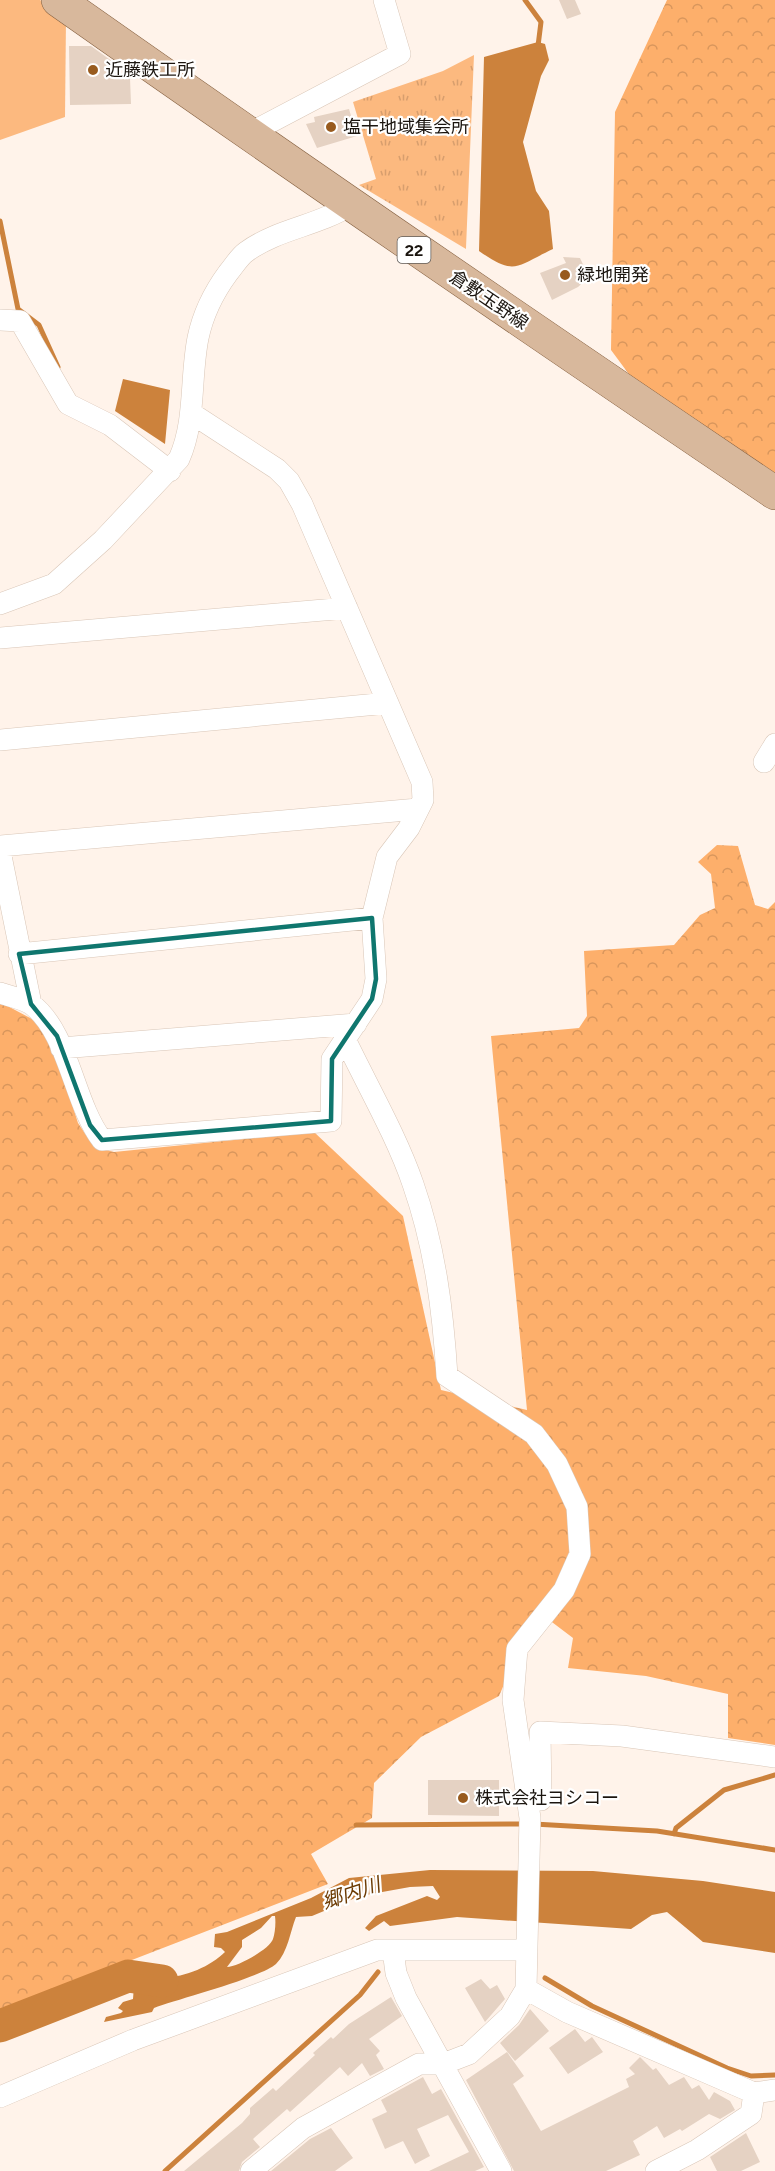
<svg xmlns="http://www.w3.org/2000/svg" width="775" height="2171" font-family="Figtree,'Noto Sans JP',sans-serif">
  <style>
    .grass { fill: #fcb97f }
    .forest { fill: url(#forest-crowns) }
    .park { fill: url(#park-tufts) }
    .water { fill: #cc823c; fill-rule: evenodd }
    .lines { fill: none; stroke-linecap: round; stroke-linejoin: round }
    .stream { stroke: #cc823c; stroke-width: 5 }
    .river { stroke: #cc823c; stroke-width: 33 }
    .building { fill: #e5d2c3 }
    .street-casing { stroke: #d9c6b7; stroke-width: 22 }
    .primary-casing { stroke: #856040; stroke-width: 34 }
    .street { stroke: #fff; stroke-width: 21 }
    .primary { stroke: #d8b89c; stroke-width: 33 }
    .marked { fill: none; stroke: #0f766e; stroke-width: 4.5; stroke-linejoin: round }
    .poi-dot { fill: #985b1e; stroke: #fff; stroke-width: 2 }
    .labels { text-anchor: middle; stroke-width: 4.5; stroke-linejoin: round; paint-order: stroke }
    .shield { fill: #fff; stroke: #5f5b57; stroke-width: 1.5 }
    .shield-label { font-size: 16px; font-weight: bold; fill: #1b150f }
    .poi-label { font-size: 18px; fill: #1b150f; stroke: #fff; text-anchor: start }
    .street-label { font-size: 18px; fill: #1b150f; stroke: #fff }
    .water-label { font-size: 20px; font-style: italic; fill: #6c3b03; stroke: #fff }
  </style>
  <defs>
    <pattern id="forest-crowns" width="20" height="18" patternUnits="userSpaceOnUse" patternTransform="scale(1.5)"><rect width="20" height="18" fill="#fdaf6b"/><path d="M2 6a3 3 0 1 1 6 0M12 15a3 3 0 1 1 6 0" fill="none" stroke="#d8965c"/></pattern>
    <pattern id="park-tufts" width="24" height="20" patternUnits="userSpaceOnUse" patternTransform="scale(1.5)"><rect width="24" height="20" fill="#fcb97f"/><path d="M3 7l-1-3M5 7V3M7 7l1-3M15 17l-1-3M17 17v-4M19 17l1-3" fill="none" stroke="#d79e6d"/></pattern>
  </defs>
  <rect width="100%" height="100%" fill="#fff3ea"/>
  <path class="grass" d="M0,0H40L66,18L65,117L0,140Z"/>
  <path class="forest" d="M667,0H775V473L631,377L611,350L615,112Z
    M717,845L738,846L755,905L768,909L775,902V1745L728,1738V1694L646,1676L568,1668L573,1638L536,1610L499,1696L421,1737L374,1783L372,1818L311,1854L328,1884L0,2011V1002L32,1019L52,1042L78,1123L94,1147L114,1152L314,1132L403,1216L441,1390L527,1410L491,1036L579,1028L587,1016L584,951L674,945L700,915L715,908L711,874L698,862Z"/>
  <path class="park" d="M474,55L466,248V249L359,185L376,179L353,102L443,71Z"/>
  <path class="water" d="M538,42L545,44L549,60L541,76L523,142L536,191L549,211L553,249C515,267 515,276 479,251L484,57Z
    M123,379L170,390L165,444L115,411Z
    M430,1870L593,1871L703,1881L775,1892V1953L703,1942L667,1912L652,1915L631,1929L457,1917L390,1926L384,1921L369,1931L365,1928L376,1916L427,1896L437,1900L440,1897L433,1886L410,1887L360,1896L312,1916L296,1917C290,1932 288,1952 276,1964C260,1978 178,1999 154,2008L152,2012L104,2022L106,2017L121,2013L123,2011L118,2008L123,2002L133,1999L134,1986L118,1979L137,1970C161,1987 205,1972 225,1952L221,1948L214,1947L215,1934L227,1932L311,1898L349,1878ZM272,1916H275C276,1923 275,1933 273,1939C270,1949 237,1967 227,1967L242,1947V1940L261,1928Z"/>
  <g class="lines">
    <path class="stream" d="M525,0L541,22L538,46
      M0,221L18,309L39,325L58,367
      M534,1824L657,1831L775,1850
      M356,1825L525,1824
      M674,1834L676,1828L724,1790L775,1775
      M545,1978L592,2006L727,2068L751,2076L775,2075
      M165,2171L360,1995L378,1972"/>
    <path class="river" d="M0,2026L128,1976L162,1981"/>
  </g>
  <path class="building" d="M559,0H575L581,14L567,19Z
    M69,46H91L116,64L117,78H130L131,104L70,105Z
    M349,109L357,136L317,148L306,124L315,122L314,117Z
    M563,257L580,258L589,277L578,287L552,300L540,273L566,263Z
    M428,1780H499V1816L428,1815Z
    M481,1979L490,1989L497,1985L505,1999L485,2022L465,1988Z
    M391,1997L402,2016L369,2039L380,2051L376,2055L384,2069L370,2076L362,2063L348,2076L340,2067L290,2112L287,2109L253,2139L260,2147L242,2162L239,2171H184L242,2123L250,2114V2108L273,2088L276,2091L315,2055L313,2053L331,2037L333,2039L349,2024Z
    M530,2009L549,2031L515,2061L500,2043L519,2025Z
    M575,2029L585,2042L592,2037L603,2052L568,2074L549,2048Z
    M507,2052L524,2076L513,2084L541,2131L629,2087L626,2079L635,2074L629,2068L640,2057L653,2070L656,2068L669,2085L684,2077L692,2089L699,2085L709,2100L714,2092L730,2101L735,2110L720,2119L709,2114L682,2131L680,2129L664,2138L657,2126L633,2141L640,2155L606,2171H514L466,2080Z
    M423,2077L432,2094L441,2089L484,2167L475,2171H429L469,2152L448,2115L417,2129L430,2156L415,2164L403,2141L385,2149L372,2119L387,2112L381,2100Z
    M331,2128L353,2158L335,2171H271L310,2139Z
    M746,2133L760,2162L741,2171H717L710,2157Z"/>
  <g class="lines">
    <g class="street-casing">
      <path id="street" d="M250,133L400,54L384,0
        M0,320L20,321L68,404L110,425L170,471
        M0,604L54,584L103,540L179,459C196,421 190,378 198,338C203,314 214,292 228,273C234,266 239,257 246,252C277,229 317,226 349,206
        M0,638L347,608
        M0,740L388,703
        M764,762L775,744
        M0,846L418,809
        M0,851L31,1004
        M19,954L372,918
        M0,993C9,996 23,999 31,1004C69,1032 73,1102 102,1140L331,1121L332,1059L372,999L376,979L372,918L387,857L409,828L423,800L422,782L302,504L289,481L277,469L191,413
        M345,1039C367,1085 397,1137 413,1184C435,1247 443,1310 447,1376L534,1434L557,1464L577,1507L580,1554L564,1590L517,1649L513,1700L530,1818L526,1989L567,2012L754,2093L775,2090
        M61,1048L356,1024
        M541,1800L540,1732L622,1736L775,1757
        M393,1950L396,1973L406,1998L501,2171
        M0,2097L133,2040L377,1950H527
        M251,2171L303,2128L419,2064H443L469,2054L510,2016L526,1989
        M656,2171L697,2150L751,2114L754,2093"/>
    </g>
    <g class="primary-casing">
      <path id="primary" d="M58,0C295,167 535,331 775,493"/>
    </g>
    <use href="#street" class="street"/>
    <use href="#primary" class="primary"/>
  </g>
  <path class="marked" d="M372,918L376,979L372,999L332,1059L331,1121L102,1140L90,1125L57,1036L31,1004L19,954Z"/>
  <g class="poi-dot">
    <circle cx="93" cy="70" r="6"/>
    <circle cx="331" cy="127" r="6"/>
    <circle cx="565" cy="275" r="6"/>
    <circle cx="463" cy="1798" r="6"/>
  </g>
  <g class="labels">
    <rect class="shield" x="397.5" y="237" width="33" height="26" rx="4.5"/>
    <g class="shield-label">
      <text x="414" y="256">22</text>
    </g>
    <g class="poi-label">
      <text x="105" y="76">近藤鉄工所</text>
      <text x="343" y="133">塩干地域集会所</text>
      <text x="577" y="281">緑地開発</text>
      <text x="475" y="1804">株式会社ヨシコー</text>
    </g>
    <g class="street-label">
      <text transform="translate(489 300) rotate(34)" y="6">倉敷玉野線</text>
    </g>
    <g class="water-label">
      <text transform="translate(351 1893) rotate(-18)" y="7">郷内川</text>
    </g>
  </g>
</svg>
